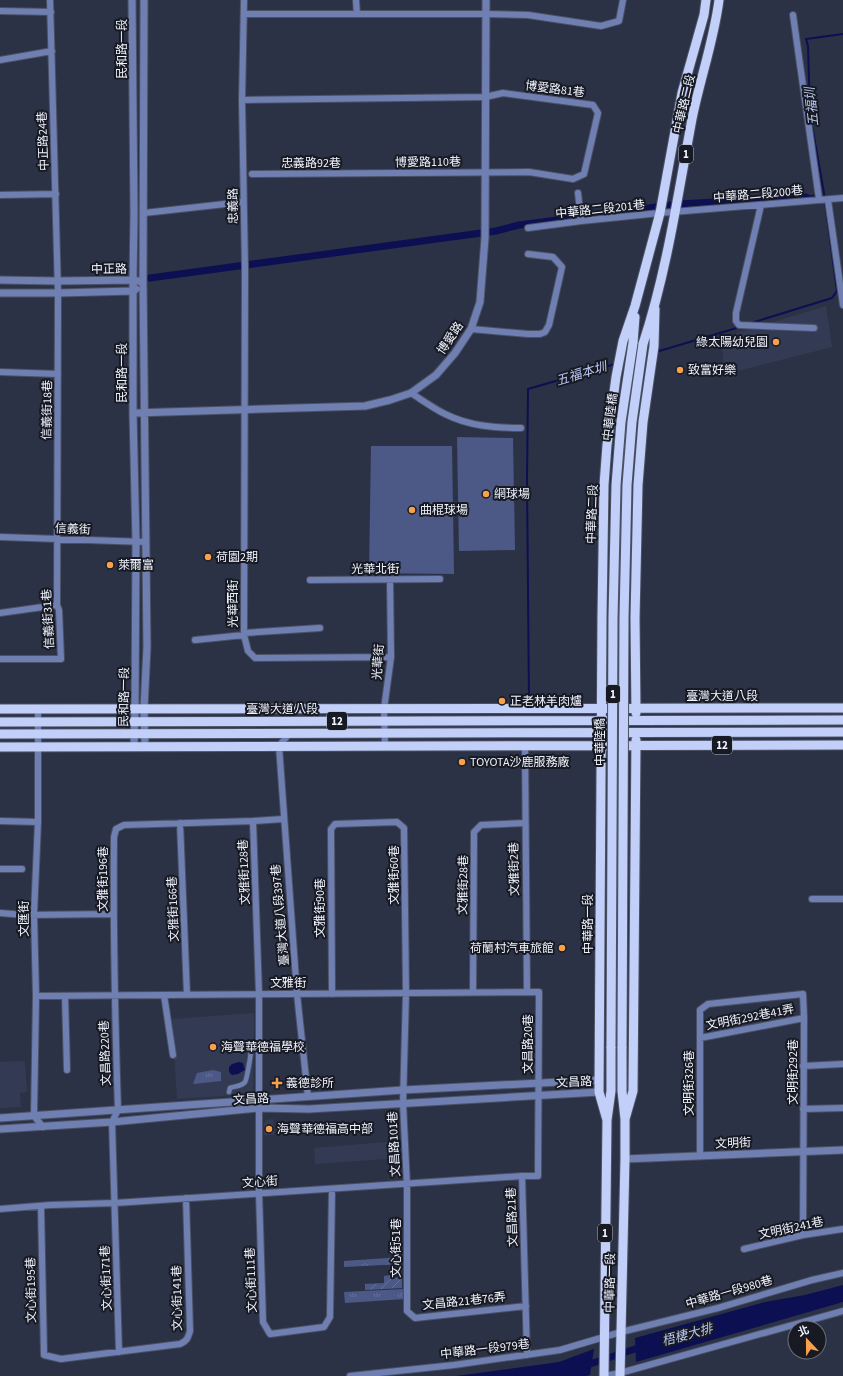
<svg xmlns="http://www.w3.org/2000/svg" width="843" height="1376" font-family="'Source Sans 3','Noto Sans TC',sans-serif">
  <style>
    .built { fill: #333b54 }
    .grass { fill: url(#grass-tufts) }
    .garden { fill: url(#garden-furrows) }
    .pitch { fill: #4c5987 }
    .water { fill: #0c0f52 }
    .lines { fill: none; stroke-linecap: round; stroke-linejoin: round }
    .stream { stroke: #0c0f52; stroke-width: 2 }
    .canal { stroke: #0c0f52; stroke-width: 7 }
    .pedestrian-casing { stroke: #4b5164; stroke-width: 6 }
    .minor-casing { stroke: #4b5164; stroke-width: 8 }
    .tertiary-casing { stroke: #4b5164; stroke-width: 9 }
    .primary-casing { stroke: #4b5164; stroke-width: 11 }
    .pedestrian { stroke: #6f7fb2; stroke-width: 4.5 }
    .minor { stroke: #6f7fb2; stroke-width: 6 }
    .tertiary { stroke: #6f7fb2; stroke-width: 7 }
    .primary { stroke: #c1cff9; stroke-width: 9 }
    .primary-bridge-casing { stroke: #4b5164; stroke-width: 11; stroke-linecap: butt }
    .primary-bridge { stroke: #c1cff9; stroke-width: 9 }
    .poi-dot { fill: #f9a04d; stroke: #171a23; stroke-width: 1.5 }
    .labels { text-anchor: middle; stroke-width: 4; stroke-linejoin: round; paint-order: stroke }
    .shield { fill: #171a23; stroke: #afb3bd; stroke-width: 1 }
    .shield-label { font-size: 11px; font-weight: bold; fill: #f0f4ff }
    .street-label { font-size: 12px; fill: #f0f4ff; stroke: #171a23 }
    .poi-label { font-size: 12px; fill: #f0f4ff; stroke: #171a23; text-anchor: start }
    .water-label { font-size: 13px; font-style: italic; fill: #b9c7ef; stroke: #171a23 }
  </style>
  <defs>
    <pattern id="grass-tufts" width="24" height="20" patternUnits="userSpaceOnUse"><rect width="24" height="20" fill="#4c5987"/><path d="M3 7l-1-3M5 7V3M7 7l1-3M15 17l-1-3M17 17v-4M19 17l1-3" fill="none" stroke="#667199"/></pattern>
    <pattern id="garden-furrows" width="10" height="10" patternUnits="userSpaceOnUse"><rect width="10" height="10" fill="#4c5987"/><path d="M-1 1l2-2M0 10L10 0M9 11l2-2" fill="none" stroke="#667199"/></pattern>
  </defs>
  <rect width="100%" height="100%" fill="#2c3246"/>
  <path class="built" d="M826,306L832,347L725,374L721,338Z
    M254,1013L253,1094L177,1099L172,1019Z
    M25,1061L27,1092L20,1093L21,1107L0,1108V1062Z
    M273,1119L274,1135H264V1123L267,1120Z
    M398,1141L399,1158L315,1164L314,1148Z"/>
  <path class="grass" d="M213,1070L221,1072V1081L193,1084L197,1073Z
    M402,1257V1264L344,1267V1261Z
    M404,1289L405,1299L345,1303L344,1292Z"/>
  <path class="garden" d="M391,1275L393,1278L402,1277V1288L365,1290V1284L384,1283V1276Z"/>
  <path class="pitch" d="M457,437L513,438L515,550L459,551Z
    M371,446H452L454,574L369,573Z"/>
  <path class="water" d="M239,1062L243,1063L245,1070L238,1074L232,1075L229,1072V1067L232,1064Z
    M843,1285V1302L636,1362L635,1338L765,1302L805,1295Z
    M594,1349L590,1375L586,1376H456L559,1362Z"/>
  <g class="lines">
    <path class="stream" d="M824,193L810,114L808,46L806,39L843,34
      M806,197L818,195
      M751,323L832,298L837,291L824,194
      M656,352L740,327
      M529,702L527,480L528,389L615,364"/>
    <path class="canal" d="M150,278L496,231L519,225L679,204L806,197
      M584,1366L644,1346"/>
    <g class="pedestrian-casing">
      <path id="pedestrian" d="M229,1092L230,1088C234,1086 241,1087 245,1082C247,1079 251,1054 251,1050"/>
    </g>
    <g class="minor-casing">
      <path id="minor" d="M244,0L242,100L245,269L244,635L248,651L255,658L391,657
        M356,0L357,14
        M0,11L51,12
        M244,14H485L528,15L601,26L619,21L623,0
        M793,15L819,199
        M0,60L52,51
        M242,100L485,97L503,93L593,105L598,113L584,174L573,179L529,172L252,174
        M578,193L581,221
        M0,195L56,194
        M828,200L843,305
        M761,205L736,313V321L739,325L814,328
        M144,213L243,202
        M528,228L581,221L660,213L843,198
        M471,329L528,334H540L545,332L549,325L562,267L553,257L528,254
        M0,372L58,374
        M411,393C422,400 433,408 445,414C469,426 495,428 521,428
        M0,537L146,542
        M310,580L440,579
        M0,613L57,605
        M244,633L320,628
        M195,640L244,635
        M0,659H61L59,610L57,605L58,293L50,0
        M38,709V822L34,914L36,996L34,1116L43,1127
        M289,734L279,746L297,994L308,1097
        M385,746L384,709L391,657L390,580
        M525,746L527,992
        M0,821L38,822
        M253,821L259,994V1193L263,1322L270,1334L324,1327L330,1317L332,1189
        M180,823L187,995
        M0,869H22
        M812,899H843
        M0,913L25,915L113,914
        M473,992L474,832L481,825L525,823
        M332,994L331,829L335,824L397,822L404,828L406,993L403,1103L407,1185V1311L415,1318L526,1306
        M164,995L173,1055
        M65,996L67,1070
        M700,1038L804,1018
        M803,1066L843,1064
        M803,1109L843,1108
        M700,1155V1010L708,1004L803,994L804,1018L803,1235
        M522,1176L527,1355
        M41,1207L44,1355L61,1359L180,1344C187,1341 188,1338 190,1331L186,1198
        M0,1209L50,1205L115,1203L522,1176H538L539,992L36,996
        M744,1249L803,1235L843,1229
        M119,1352L112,1122L118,1110C115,1019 113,928 114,837L116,829L124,825L253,821L283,819
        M350,1376L454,1365L560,1350L621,1332L718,1308L812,1280L843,1273
        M605,1376L620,1373L843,1311"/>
    </g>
    <g class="tertiary-casing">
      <path id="tertiary" d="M132,0L134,214L133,280V413L136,542L135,709L134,746
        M144,0L143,282L147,647L144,709L145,746
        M0,280L57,281L133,280L143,282
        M0,293H58L133,291L136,289
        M133,413L365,406L390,400L411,393L436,375L455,353L471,329L480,302L485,238L486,0
        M0,1118L403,1090L599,1080
        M0,1129L112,1122L259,1108L309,1109L599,1092
        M625,1159L843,1150"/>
    </g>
    <g class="primary-casing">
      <path id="primary" d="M633,343L635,317
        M643,344C667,271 678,194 692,119C700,79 714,40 719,0
        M0,709L843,708
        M636,713L635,618L638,485L643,422L654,346L655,309
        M0,722L843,720
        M0,734L843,732
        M0,747L843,745
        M625,1119L633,1091L636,740
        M607,1120L599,1092L602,617L604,485L607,445L616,377L623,341L635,306L660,213L682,93L704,15L706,0
        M604,1376L607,1120L611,1091V1047
        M620,1376L625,1159V1119L622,1091V1047"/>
    </g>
    <use href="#pedestrian" class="pedestrian"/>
    <use href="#minor" class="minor"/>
    <use href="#tertiary" class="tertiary"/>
    <use href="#primary" class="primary"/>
    <g class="primary-bridge-casing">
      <path id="primary-bridge" d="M611,1047L613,618L616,485L621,422L633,343
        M622,1047L624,618L627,485L632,422L643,344"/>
    </g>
    <use href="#primary-bridge" class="primary-bridge"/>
  </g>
  <g class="poi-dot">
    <circle cx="776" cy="342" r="4"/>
    <circle cx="680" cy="370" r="4"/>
    <circle cx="486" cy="494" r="4"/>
    <circle cx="412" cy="510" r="4"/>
    <circle cx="208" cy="557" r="4"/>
    <circle cx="110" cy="565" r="4"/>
    <circle cx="502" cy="701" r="4"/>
    <circle cx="462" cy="762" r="4"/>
    <circle cx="562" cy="948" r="4"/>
    <circle cx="213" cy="1047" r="4"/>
    <path d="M275 1077h4v4h4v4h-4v4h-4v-4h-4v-4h4z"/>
    <circle cx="269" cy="1129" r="4"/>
  </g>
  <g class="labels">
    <g class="shield">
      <rect x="679" y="145" width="14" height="18" rx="3"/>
      <rect x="606" y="685" width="14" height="18" rx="3"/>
      <rect x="327" y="712" width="20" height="18" rx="3"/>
      <rect x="712" y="736" width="20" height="18" rx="3"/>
      <rect x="598" y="1224" width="14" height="18" rx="3"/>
    </g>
    <g class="shield-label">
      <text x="686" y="158">1</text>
      <text x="613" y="698">1</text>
      <text x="337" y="725">12</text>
      <text x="722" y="749">12</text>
      <text x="605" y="1237">1</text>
    </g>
    <g class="street-label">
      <text transform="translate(122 49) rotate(-90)" y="4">民和路一段</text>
      <text transform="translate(555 89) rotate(7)" y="4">博愛路81巷</text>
      <text transform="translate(684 104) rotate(-77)" y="4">中華路二段</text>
      <text transform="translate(43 141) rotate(-92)" y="4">中正路24巷</text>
      <text transform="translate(428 162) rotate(-1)" y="4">博愛路110巷</text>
      <text x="311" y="167">忠義路92巷</text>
      <text transform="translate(758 194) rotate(-5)" y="4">中華路二段200巷</text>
      <text transform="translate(233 206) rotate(-91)" y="4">忠義路</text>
      <text transform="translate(600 209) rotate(-6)" y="4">中華路二段201巷</text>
      <text transform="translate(109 269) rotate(-1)" y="4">中正路</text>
      <text transform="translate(450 338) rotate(-56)" y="4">博愛路</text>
      <text transform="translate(122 373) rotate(-90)" y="4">民和路一段</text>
      <text transform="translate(47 410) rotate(-89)" y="4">信義街18巷</text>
      <text transform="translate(610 417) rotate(-83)" y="4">中華陸橋</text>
      <text transform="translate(592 514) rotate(-88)" y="4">中華路二段</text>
      <text transform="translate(73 529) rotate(2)" y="4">信義街</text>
      <text x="375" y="573">光華北街</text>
      <text transform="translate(233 604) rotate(-90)" y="4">光華西街</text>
      <text transform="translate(48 619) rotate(-93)" y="4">信義街31巷</text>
      <text transform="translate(378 662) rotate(-86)" y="4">光華街</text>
      <text x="722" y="700">臺灣大道八段</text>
      <text transform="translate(124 697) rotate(-89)" y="4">民和路一段</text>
      <text x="282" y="713">臺灣大道八段</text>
      <text transform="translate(600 742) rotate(-90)" y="4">中華陸橋</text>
      <text transform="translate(514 869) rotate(-91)" y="4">文雅街2巷</text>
      <text transform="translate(244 872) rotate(-92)" y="4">文雅街128巷</text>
      <text transform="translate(394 875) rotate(-90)" y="4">文雅街60巷</text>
      <text transform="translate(103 879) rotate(-90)" y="4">文雅街196巷</text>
      <text transform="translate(463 885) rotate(-89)" y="4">文雅街28巷</text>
      <text transform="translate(320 908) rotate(-90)" y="4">文雅街90巷</text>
      <text transform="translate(173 909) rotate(-92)" y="4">文雅街166巷</text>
      <text transform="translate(280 915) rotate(-95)" y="4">臺灣大道八段397巷</text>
      <text transform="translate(24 919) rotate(-90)" y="4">文匯街</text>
      <text transform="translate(588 924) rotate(-90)" y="4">中華路一段</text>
      <text x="288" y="987">文雅街</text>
      <text transform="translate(750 1017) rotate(-11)" y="4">文明街292巷41弄</text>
      <text transform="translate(528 1044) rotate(-90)" y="4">文昌路20巷</text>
      <text transform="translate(105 1053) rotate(-92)" y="4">文昌路220巷</text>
      <text transform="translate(793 1072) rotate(-90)" y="4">文明街292巷</text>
      <text transform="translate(574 1082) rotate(-3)" y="4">文昌路</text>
      <text transform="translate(689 1083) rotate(-90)" y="4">文明街326巷</text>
      <text transform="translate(251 1099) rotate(-3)" y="4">文昌路</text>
      <text transform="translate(733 1143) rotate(-2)" y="4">文明街</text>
      <text transform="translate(394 1144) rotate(-93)" y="4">文昌路101巷</text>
      <text transform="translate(260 1182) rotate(-4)" y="4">文心街</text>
      <text transform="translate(512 1217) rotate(-92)" y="4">文昌路21巷</text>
      <text transform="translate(791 1228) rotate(-12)" y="4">文明街241巷</text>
      <text transform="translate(396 1248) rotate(-90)" y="4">文心街51巷</text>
      <text transform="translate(106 1278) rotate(-92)" y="4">文心街171巷</text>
      <text transform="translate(251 1280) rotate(-92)" y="4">文心街111巷</text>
      <text transform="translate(610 1283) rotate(-89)" y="4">中華路一段</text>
      <text transform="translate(31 1290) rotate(-91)" y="4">文心街195巷</text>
      <text transform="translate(729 1292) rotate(-16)" y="4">中華路一段980巷</text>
      <text transform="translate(177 1298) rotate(-91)" y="4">文心街141巷</text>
      <text transform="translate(464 1301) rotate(-6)" y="4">文昌路21巷76弄</text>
      <text transform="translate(485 1349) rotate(-7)" y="4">中華路一段979巷</text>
    </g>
    <g class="poi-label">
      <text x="768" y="346" text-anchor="end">綠太陽幼兒園</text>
      <text x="688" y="374">致富好樂</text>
      <text x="494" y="498">網球場</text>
      <text x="420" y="514">曲棍球場</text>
      <text x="216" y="561">荷園2期</text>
      <text x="118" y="569">萊爾富</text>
      <text x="510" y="705">正老林羊肉爐</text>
      <text x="470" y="766">TOYOTA沙鹿服務廠</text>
      <text x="554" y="952" text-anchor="end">荷蘭村汽車旅館</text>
      <text x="221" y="1051">海聲華德福學校</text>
      <text x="286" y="1087">義德診所</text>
      <text x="277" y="1133">海聲華德福高中部</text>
    </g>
    <g class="water-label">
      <text transform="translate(811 107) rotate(-96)" y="5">五福圳</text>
      <text transform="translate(581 373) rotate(-17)" y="5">五福本圳</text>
      <text transform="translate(687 1334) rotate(-15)" y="5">梧棲大排</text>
    </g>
  </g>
  <g transform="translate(807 1340) rotate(338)"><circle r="19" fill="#171a23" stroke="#6e717b"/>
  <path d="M0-3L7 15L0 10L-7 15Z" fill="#f9a04d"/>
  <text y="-6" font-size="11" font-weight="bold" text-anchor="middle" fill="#f0f4ff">北</text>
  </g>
</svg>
